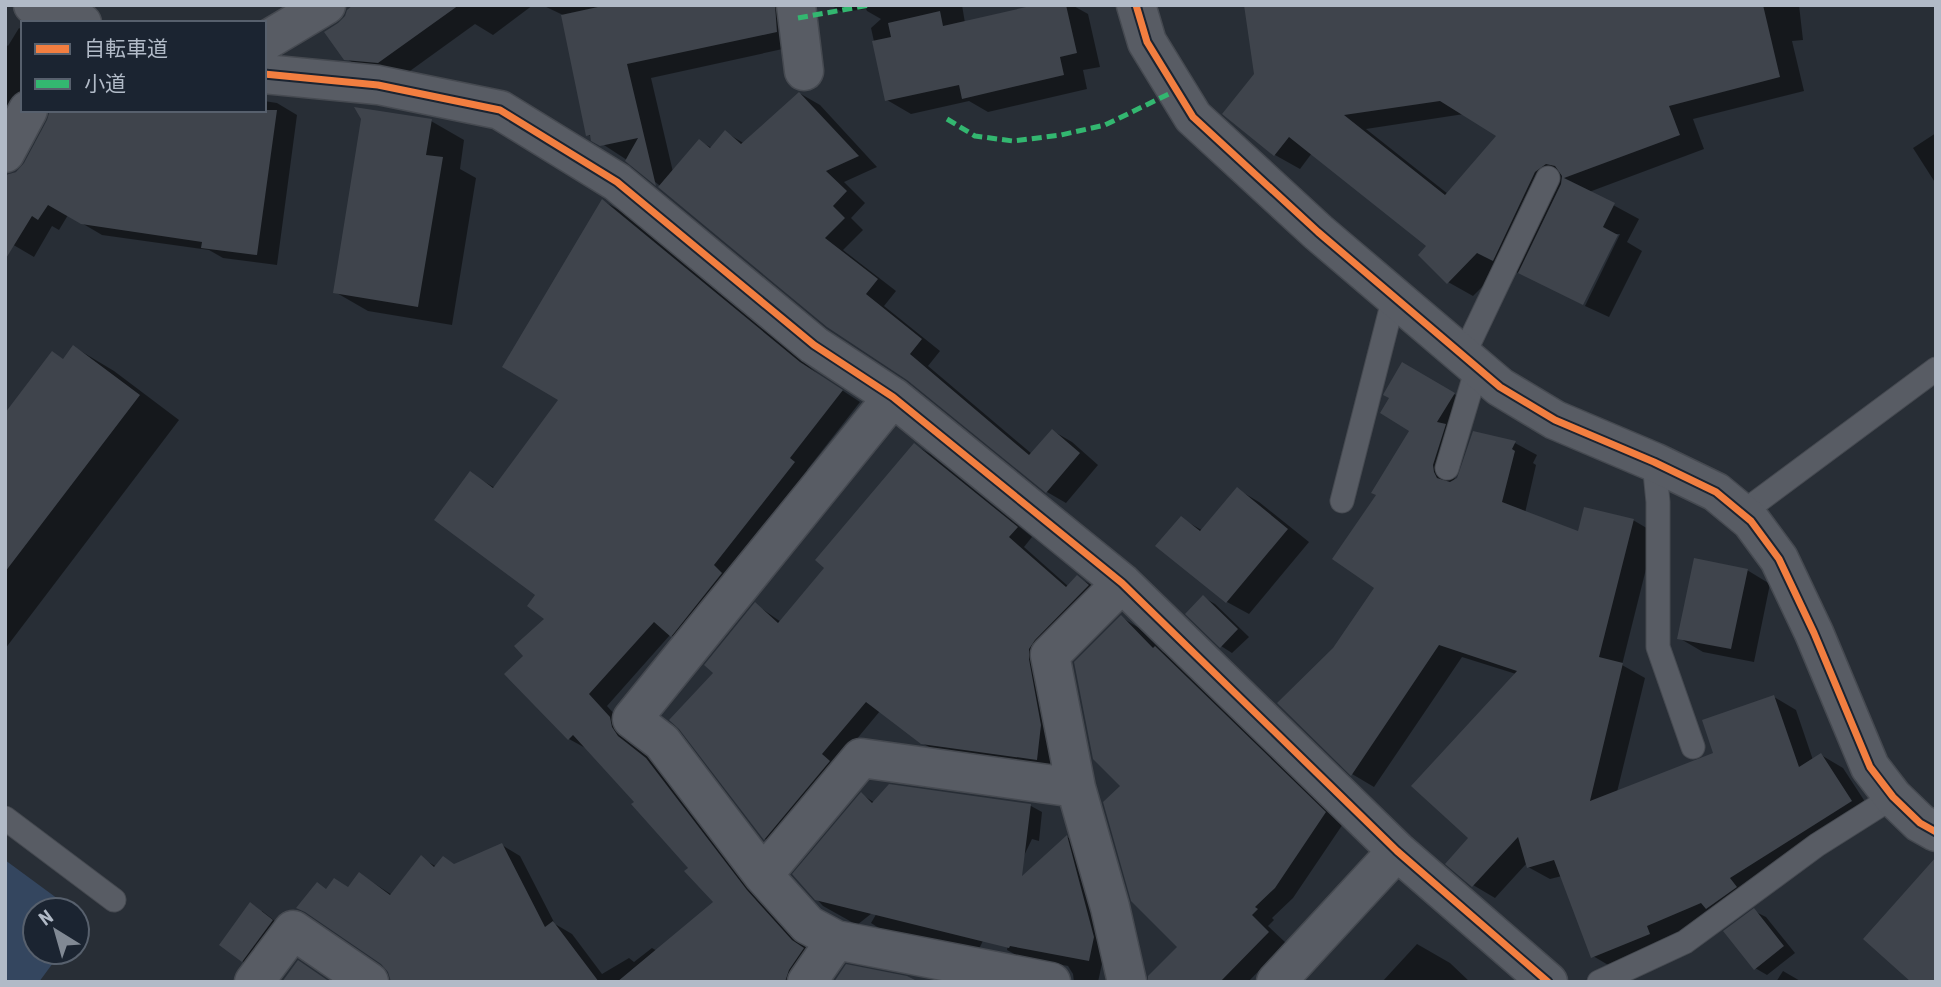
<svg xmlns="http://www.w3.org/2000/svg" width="1941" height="987" font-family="'Roboto Condensed','Noto Sans JP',sans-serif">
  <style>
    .water { fill: #34465f }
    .shadow { fill: #0007; fill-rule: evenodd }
    .building { fill: #3f444c; fill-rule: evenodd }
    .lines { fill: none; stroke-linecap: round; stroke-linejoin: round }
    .lane-casing { stroke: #464a51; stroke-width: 25 }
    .street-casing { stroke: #464a51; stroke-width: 41 }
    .lane { stroke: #585c64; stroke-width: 23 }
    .street { stroke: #585c64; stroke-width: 38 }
    .quiet { stroke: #33b770; stroke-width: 5; stroke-dasharray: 10 5; stroke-linecap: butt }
    .cycleway-casing { stroke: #1b2431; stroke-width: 11 }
    .cycleway { stroke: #f27e40; stroke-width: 7 }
  </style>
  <rect width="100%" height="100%" fill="#282e36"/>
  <path class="water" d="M5,860L73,910H35V952H61L39,982H5Z"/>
  <path class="shadow" d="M381,5H533L493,35L475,24L403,76L370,73L345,58Z
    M542,5H804L801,45L651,78L673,172L699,141L712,148L725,132L745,144L801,94L820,105L877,167L844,182L865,203L851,218L863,230L843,250L896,291L884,306L940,351L928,366L1032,454L1053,431L1072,442L1098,465L1066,503L1047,492L908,379L627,160L587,134L563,15Z
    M830,5H962L965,23L1042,5H1072L1088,14L1100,67L1083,70L1087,89L988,112L969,101L911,114L887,100L871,28L881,19L867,11L866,9L842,12Z
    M1246,5H1799L1803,40L1792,41L1804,91L1693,119L1704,149L1589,192L1639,219L1627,242L1642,251L1609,317L1585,306L1620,234H1616L1582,304L1519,271L1518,273L1503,266L1473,296L1448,282L1429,246L1312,153L1300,169L1275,155L1256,74ZM1464,114L1499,136L1448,194L1366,129Z
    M19,28L23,30V110L5,155V44L8,46Z
    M264,101L277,103L297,115L277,265L223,258L209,250L102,235L68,215L59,230L52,226L34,257L5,240V175L264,110Z
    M431,121L464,140L460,169L476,178L452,325L368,311L335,292Z
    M1936,133V184L1913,148Z
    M603,201L621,211L819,375L860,402L807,470L812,474L690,646L670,635L607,706L628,729L629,738L637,748L665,770L765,902L810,952L798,982H392L391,972L327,890L349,888L360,874L392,895L421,858L437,867L456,865L502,845L520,856L555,924L572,934L602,974L629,958L634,962L652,948L657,951L715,902L637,802L589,750L569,739L507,674L526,656L547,619L538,594L471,474L495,488L561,400Z
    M74,347L114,371L179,420L5,649V416L64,360Z
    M1403,364L1476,407L1453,484L1456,485L1474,433L1515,443L1537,455L1533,463L1536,465L1525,513L1580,533L1633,520L1655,533L1622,665L1645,678L1617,792L1716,754L1774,697L1796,710L1813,760L1821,755L1843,768L1873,814L1751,891L1615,969L1593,956L1562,876L1550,879L1528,867L1527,863L1495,898L1473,885L1471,837L1516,674L1462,657L1374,787L1352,774L1335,649L1376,587L1378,495L1411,430L1391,397Z
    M915,445L930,454L1032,537L1024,547L1069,587L1077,577L1093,586L1050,648L1052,768L938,752L922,743L880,711L836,764L780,847L765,839L716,673L755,604L781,622L826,567Z
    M1237,489L1259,502L1309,542L1249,614L1227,602L1181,518L1203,531Z
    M1747,570L1770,584L1754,662L1703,652L1679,638Z
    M1203,597L1215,604L1249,637L1232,653L1221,646Z
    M1121,617L1139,628L1163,652L1173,658L1343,824L1293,898L1272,918L1274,920L1268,926L1286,943L1248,982H1150L1180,947L1122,786Z
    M890,786L1031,806L1042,812L1039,841L1032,839L979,949L882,930L871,923L881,906L857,925L823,906L794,874L861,794L875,803Z
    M1067,837L1078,843L1106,945L1098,982H1074L1073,974L1068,966L1018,956L1007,950L1020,881Z
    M262,911L284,928L254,967L242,961Z
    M1754,911L1766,917L1795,953L1767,975L1755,968Z
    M1417,944L1450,963L1470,982H1382Z
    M1783,971L1802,982H1776Z"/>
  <path class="building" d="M353,5H459L378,63L344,60L324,32L338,23L345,16L347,10Z
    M607,5H775L777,32L627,64L656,186L625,161L638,138L600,146L591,141L590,135L586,136L561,15Z
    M1035,5H1066L1077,53L1060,57L1064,75L962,99L959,85L885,101L872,41L891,37L888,23L940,11L943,26Z
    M1244,5H1763L1780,77L1669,106L1680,135L1564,178L1615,203L1603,227L1618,235L1583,305L1518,273L1561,184L1562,176L1555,166L1546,164L1535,172L1493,261L1477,253L1447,284L1418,255L1426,246L1289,137L1274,156L1222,114L1254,74ZM1440,101L1496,136L1445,195L1344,115Z
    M799,92L859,156L826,171L847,191L833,206L845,218L825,238L878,279L866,294L922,339L910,354L1029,455L1052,429L1080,453L1046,493L907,380L827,327L658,187L699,139L710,148L725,130L741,144Z
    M354,107L432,119L426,155L443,157L418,307L333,293L361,119Z
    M50,110H277L257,255L201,248L202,242L81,224L48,205L38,220L32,216L5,260V175L16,172L24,163L47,120Z
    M602,199L800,362L843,390L790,458L795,462L714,565L722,573L671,637L654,622L589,694L610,717L612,727L618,736L646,758L747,890L792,940L804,948L789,970L785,982H617L713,902L684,871L688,868L631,804L634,802L573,735L568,740L504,674L523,656L514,646L544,619L527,606L535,595L434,520L470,471L493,488L558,400L502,367Z
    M73,345L140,395L5,572V413L52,351L63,359Z
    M1402,362L1455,393L1437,422L1446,424L1433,465L1434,472L1437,478L1450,482L1457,478L1473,431L1516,441L1512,449L1515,451L1502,502L1578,531L1584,507L1634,519L1599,657L1623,663L1590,801L1713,753L1702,720L1774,695L1799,767L1821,753L1852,801L1730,878L1737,887L1706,909L1701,903L1647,926L1650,934L1591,958L1554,860L1527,868L1518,837L1472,887L1445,864L1468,838L1411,786L1517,671L1439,645L1351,776L1277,703L1333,648L1374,588L1332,559L1376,495L1371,493L1409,431L1380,413L1389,398L1383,395L1384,393Z
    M914,443L1018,527L1009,537L1066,587L1077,575L1089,585L1035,640L1029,649V659L1041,725L1037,760L921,744L866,702L822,754L830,761L764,840L679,729L669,720L713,673L704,665L755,602L778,623L824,568L815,560Z
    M1237,487L1288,529L1226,603L1155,546L1181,516L1200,531Z
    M1694,558L1748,569L1731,649L1677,639Z
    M1203,595L1238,629L1220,648L1185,614Z
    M1121,615L1153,648L1155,646L1326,812L1275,888L1255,907L1258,909L1252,915L1269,932L1220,982H1148V976L1177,947L1131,901L1103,802L1120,786L1093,759L1074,662Z
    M889,784L1031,804L1022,876L1067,835L1094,937L1089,961L1010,946L1009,948L815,900L792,874L861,792L872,803Z
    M502,843L545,927L553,921L599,982H391L388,972L381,964L305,912L296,908L317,882L326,889L334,878L348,887L359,872L390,895L421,855L434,867L443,856L454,864Z
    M1936,857V982H1911L1863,939Z
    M250,902L273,920L242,962L219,945Z
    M1754,908L1784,946L1754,970L1723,931Z
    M298,960L330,982H282Z
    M846,964L907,976L919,982H834Z"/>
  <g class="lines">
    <g class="lane-casing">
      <path id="lane" d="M1463,356L1548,178
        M1654,462L1658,502V647L1693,747
        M1447,468L1477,368
        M1342,501L1394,297
        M1742,513L1936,369
        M5,818L114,900
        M1599,982L1685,942L1817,845L1893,797"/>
    </g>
    <g class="street-casing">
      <path id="street" d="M33,5L82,23
        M796,5L804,71
        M1136,5L1147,42L1193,117L1318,232L1500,387L1555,420L1654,462L1716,492L1751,521L1779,559L1814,633L1870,767L1893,797L1920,823L1936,832
        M264,42L326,5
        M264,74L378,85L500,110L617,182L814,345L893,397L1122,583L1397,851L1548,982
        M5,153L28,110
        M893,397L632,719L662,742L763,875L808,925L836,940L1051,982
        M1122,583L1050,655L1076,788L1110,907L1127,982
        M763,875L861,758L1076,788
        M254,982L293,930L369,982
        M807,982L836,940
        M1276,982L1397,851"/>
    </g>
    <use href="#lane" class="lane"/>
    <use href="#street" class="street"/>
    <path class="quiet" d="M798,18L870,5
      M947,119L975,136L1013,141L1061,135L1105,125L1177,90"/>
    <g class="cycleway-casing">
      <path id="cycleway" d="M1136,5L1147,42L1193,117L1318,232L1500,387L1555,420L1654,462L1716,492L1751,521L1779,559L1814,633L1870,767L1893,797L1920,823L1936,832
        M264,74L378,85L500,110L617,182L814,345L893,397L1122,583L1397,851L1548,982"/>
    </g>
    <use href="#cycleway" class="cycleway"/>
  </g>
  <rect width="1941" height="987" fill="none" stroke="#b1bac7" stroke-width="14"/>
  <rect x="21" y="21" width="245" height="91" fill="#1b2431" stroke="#57606d" stroke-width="2"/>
  <rect x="35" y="44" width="35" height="10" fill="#f27e40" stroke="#57606d" stroke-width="2"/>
  <text x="84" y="56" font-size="21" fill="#b1bac7">自転車道</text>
  <rect x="35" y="79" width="35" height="10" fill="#33b770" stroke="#57606d" stroke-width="2"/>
  <text x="84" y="91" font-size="21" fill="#b1bac7">小道</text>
  <g transform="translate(56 931) rotate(323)"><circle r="33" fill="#1b2431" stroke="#57606d" stroke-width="2"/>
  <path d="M0-5L12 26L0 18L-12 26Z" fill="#818994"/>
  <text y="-10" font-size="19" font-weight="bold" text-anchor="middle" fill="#b1bac7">N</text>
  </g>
</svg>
